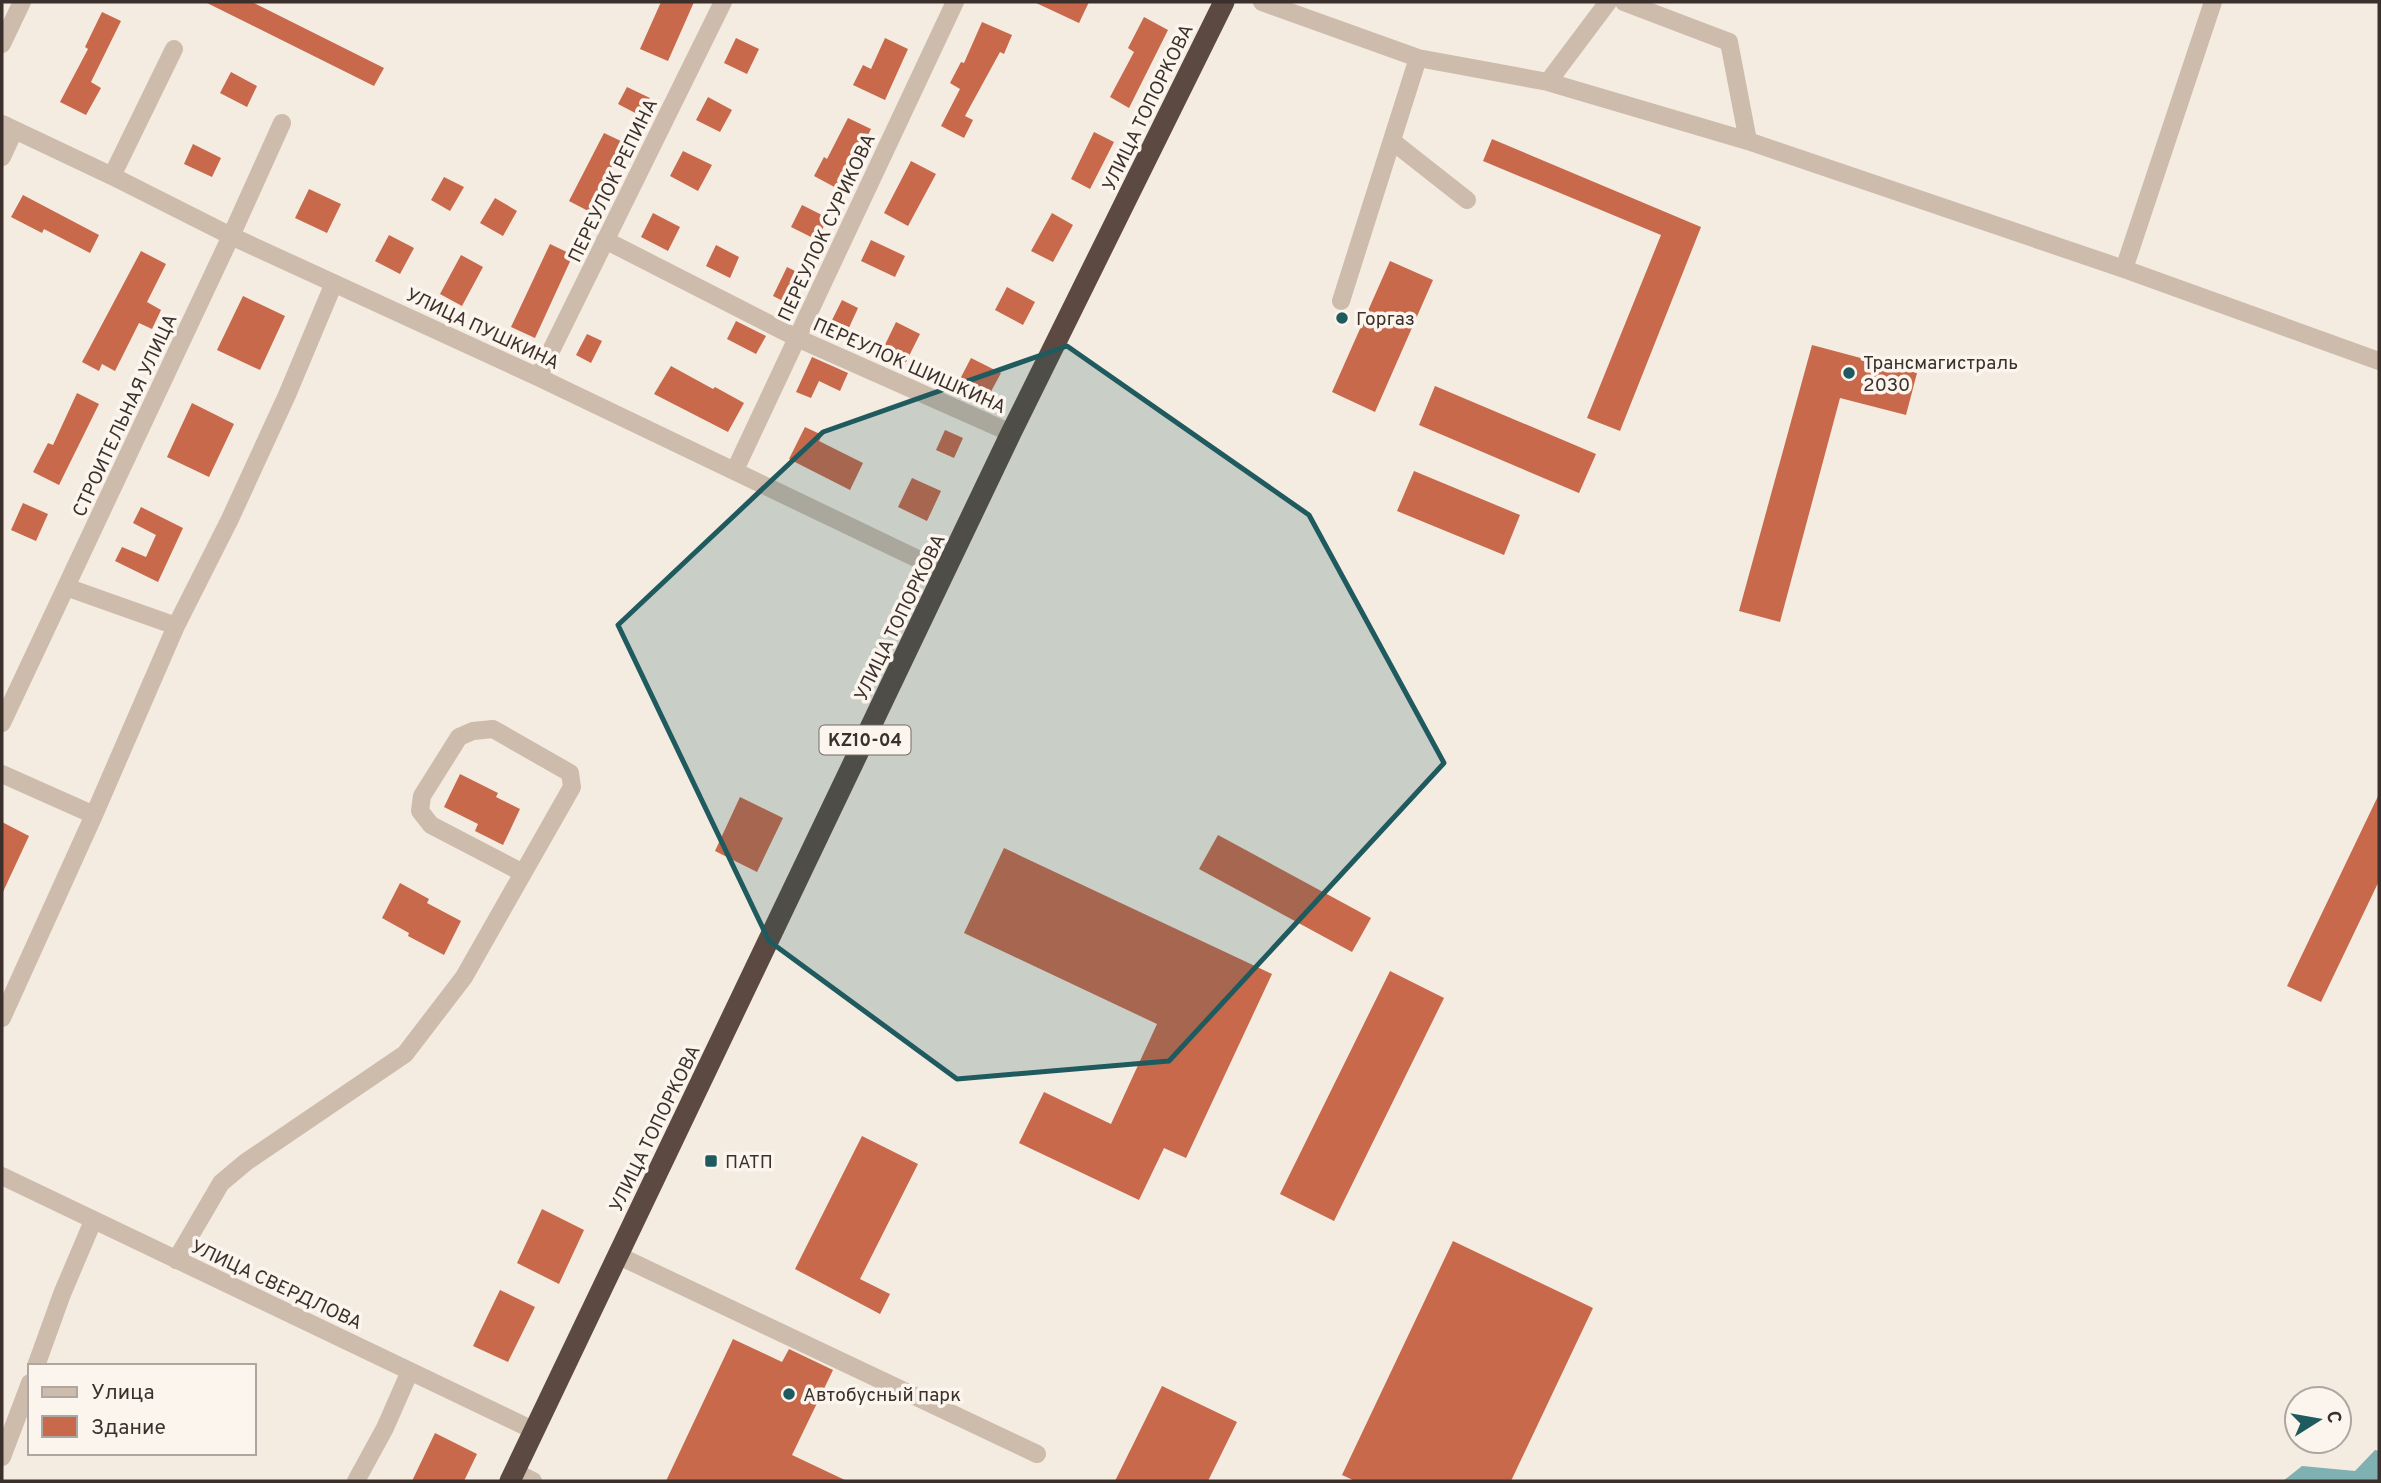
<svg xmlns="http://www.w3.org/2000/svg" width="2381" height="1483" font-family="Overpass,sans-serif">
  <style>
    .water { fill: #7fb0b2 }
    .building { fill: #c8694b }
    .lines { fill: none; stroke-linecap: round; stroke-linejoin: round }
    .minor { stroke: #cdbbac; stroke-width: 18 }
    .highway { stroke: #5c4a42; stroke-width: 21 }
    .marked { fill: #1f5a5e; fill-opacity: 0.2; stroke: #1f5a5e; stroke-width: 5; stroke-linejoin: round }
    .poi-dot { fill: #1f5a5e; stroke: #fbf5ee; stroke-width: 2.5 }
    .labels { text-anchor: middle; stroke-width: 7; stroke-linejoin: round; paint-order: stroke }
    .shield { fill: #fbf5ee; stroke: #756b66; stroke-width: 2 }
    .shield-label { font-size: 18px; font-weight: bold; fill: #3b302b }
    .street-label { font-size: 19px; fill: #3b302b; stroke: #fbf5ee }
    .poi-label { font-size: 19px; fill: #3b302b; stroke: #fbf5ee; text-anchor: start }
  </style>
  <rect width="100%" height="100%" fill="#f4ebe1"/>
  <path class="water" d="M2375,1450L2379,1451V1481H2283L2302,1466L2355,1471Z"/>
  <path class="building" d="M205,2H252L384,68L374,86Z
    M661,2H694L668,61L640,49Z
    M1034,2H1089L1079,23Z
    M102,12L121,21L91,82L101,88L86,115L60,102L88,49L85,47Z
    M1144,17L1168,30L1129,108L1110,97L1134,52L1128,48Z
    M982,22L1012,35L1004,54L1000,52L965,116L973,120L964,138L941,126L960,89L950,83L961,62L964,63Z
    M736,38L759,49L747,74L724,63Z
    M885,38L908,49L885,100L853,85L863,65L871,69Z
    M231,72L257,86L247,107L220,93Z
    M627,87L650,98L641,116L618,104Z
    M708,97L732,110L720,132L696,120Z
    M848,118L871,129L840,190L814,176L824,157L827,159Z
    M1094,132L1114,142L1090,189L1071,179Z
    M604,133L623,142L605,182L607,183L592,213L569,201Z
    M1492,139L1701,227L1620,431L1587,418L1661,235L1483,161Z
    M193,144L221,158L212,177L184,164Z
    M683,151L712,165L698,191L670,176Z
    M911,161L936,174L908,226L884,213Z
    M444,177L464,187L450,211L431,200Z
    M309,189L341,204L327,233L295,218Z
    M23,195L99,235L90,253L44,229L42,233L11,217Z
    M495,198L517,211L503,236L480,223Z
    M802,205L828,218L817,240L791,227Z
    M653,213L680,227L668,251L641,237Z
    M1052,213L1073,225L1053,262L1031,251Z
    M389,235L414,248L400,274L375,261Z
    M871,240L905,256L895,277L861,261Z
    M550,244L573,255L535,338L511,327Z
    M716,245L739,257L730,278L706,266Z
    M141,251L166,264L147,302L161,310L152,329L139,323L115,371L102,364L99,371L82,362Z
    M461,255L483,267L462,306L440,294Z
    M1390,261L1433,280L1375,412L1332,392Z
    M787,267L801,274L787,303L773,296Z
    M1007,287L1035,302L1023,325L995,310Z
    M243,296L285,316L260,370L217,350Z
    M842,300L858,308L847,332L830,324Z
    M736,321L766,336L756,354L727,339Z
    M896,322L920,334L906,362L882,351Z
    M587,334L602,341L591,363L576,355Z
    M1812,345L1917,373L1906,415L1840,398L1780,622L1739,611Z
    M812,357L848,373L840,391L819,381L811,398L796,392Z
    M971,358L1001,373L988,397L959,381Z
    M671,366L713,389L715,387L744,403L728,432L654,394Z
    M1435,386L1596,454L1579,493L1419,425Z
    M77,393L99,404L59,485L33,472L48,443L53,445Z
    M192,403L234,424L209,477L167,457Z
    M805,427L822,435L819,441L863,463L850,490L789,459Z
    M945,430L963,438L954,458L936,450Z
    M1414,471L1520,515L1504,555L1397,511Z
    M912,478L941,491L927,521L898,507Z
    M23,503L48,514L36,541L11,530Z
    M141,507L183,528L158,582L115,561L122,547L146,557L156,535L133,523Z
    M460,774L498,793L496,797L520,809L503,845L475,831L478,824L444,807Z
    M2379,794V881L2321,1002L2287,986Z
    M740,797L783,818L757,872L715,851Z
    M2,822L29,836L2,894Z
    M1218,835L1371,918L1352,952L1199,869Z
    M1004,848L1272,974L1186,1158L1164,1148L1139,1200L1019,1143L1044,1092L1111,1124L1157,1024L964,933Z
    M400,883L429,899L427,903L461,921L444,955L408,936L409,933L382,918Z
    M1390,971L1444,998L1334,1221L1280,1194Z
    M862,1136L918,1164L860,1279L890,1294L880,1314L795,1269Z
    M542,1209L584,1230L559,1284L517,1263Z
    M1453,1241L1593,1308L1511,1481H1355L1342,1475Z
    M500,1290L535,1307L508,1362L473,1346Z
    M733,1339L782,1362L789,1349L833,1370L792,1455L847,1481H666Z
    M1162,1386L1237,1422L1208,1481H1115Z
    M435,1433L477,1454L464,1481H412Z"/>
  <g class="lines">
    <path class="minor" d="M1262,2L1418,58L1548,82L1748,141L2124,269L2379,361
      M1624,2L1729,42L1748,141
      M2,44L22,2
      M1548,82L1608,2
      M2,124L112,176L231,236L538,377L945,572
      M1392,141L1467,200
      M2,157L14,131
      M112,176L174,49
      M605,240L797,338L1011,433
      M2124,269L2213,2
      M1341,301L1418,58
      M538,377L723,2
      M735,470L955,2
      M66,587L176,626
      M2,723L231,236L282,123
      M2,774L94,815
      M2,1018L94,815L176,626L230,519L287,395L334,283
      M2,1176L535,1431
      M619,1256L1037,1454
      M176,1260L221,1183L246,1162L405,1054L464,977L572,787L570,773L493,729L473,731L459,737L422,796L420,811L431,825L523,873
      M36,1366L62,1294L93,1221
      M2,1457L30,1383
      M515,1472L533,1481
      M356,1481L385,1428L410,1371"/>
    <path class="highway" d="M510,1481L1011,433L1224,2"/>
  </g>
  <path class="marked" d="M1067,346L1309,515L1444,763L1169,1061L957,1079L769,941L618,625L823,432Z"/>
  <g class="poi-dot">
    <circle cx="1342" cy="318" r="7"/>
    <circle cx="1849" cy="373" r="7"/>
    <rect x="704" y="1154" width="14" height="14" rx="3.5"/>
    <circle cx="789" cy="1394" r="7"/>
  </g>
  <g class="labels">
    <rect class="shield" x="819.5" y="725.5" width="91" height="29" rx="5"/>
    <g class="shield-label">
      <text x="865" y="746">KZ10-04</text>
    </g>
    <g class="street-label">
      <text transform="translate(1147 107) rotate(-64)" y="7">УЛИЦА ТОПОРКОВА</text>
      <text transform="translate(612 180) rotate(-64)" y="7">ПЕРЕУЛОК РЕПИНА</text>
      <text transform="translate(826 227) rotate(-65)" y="7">ПЕРЕУЛОК СУРИКОВА</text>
      <text transform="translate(483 328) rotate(25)" y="7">УЛИЦА ПУШКИНА</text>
      <text transform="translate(910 365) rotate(24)" y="7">ПЕРЕУЛОК ШИШКИНА</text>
      <text transform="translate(124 415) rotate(-65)" y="7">СТРОИТЕЛЬНАЯ УЛИЦА</text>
      <text transform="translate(899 617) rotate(-64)" y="7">УЛИЦА ТОПОРКОВА</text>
      <text transform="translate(654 1128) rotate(-64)" y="7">УЛИЦА ТОПОРКОВА</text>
      <text transform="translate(277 1284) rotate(25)" y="7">УЛИЦА СВЕРДЛОВА</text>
    </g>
    <g class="poi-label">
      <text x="1356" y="325">Горгаз</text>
      <text x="1863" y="369">Трансмагистраль<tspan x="1863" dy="22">2030</tspan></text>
      <text x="725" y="1168">ПАТП</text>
      <text x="803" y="1401">Автобусный парк</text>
    </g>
  </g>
  <rect width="2381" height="1483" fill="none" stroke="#3b302b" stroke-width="7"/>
  <rect x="28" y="1364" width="228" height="91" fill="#fbf5ee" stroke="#aea6a0" stroke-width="2"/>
  <rect x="42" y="1387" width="35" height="10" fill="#cdbbac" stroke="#aea6a0" stroke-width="2"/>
  <text x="91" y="1399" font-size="21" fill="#3b302b">Улица</text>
  <rect x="42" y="1416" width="35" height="21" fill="#c8694b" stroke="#aea6a0" stroke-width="2"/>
  <text x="91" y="1434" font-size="21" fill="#3b302b">Здание</text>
  <g transform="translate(2318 1420) rotate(79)"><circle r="33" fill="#fbf5ee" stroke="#aea6a0" stroke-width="2"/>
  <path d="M0-5L12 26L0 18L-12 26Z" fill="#1f5a5e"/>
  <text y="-10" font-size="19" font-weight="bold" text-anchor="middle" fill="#3b302b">С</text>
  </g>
</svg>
